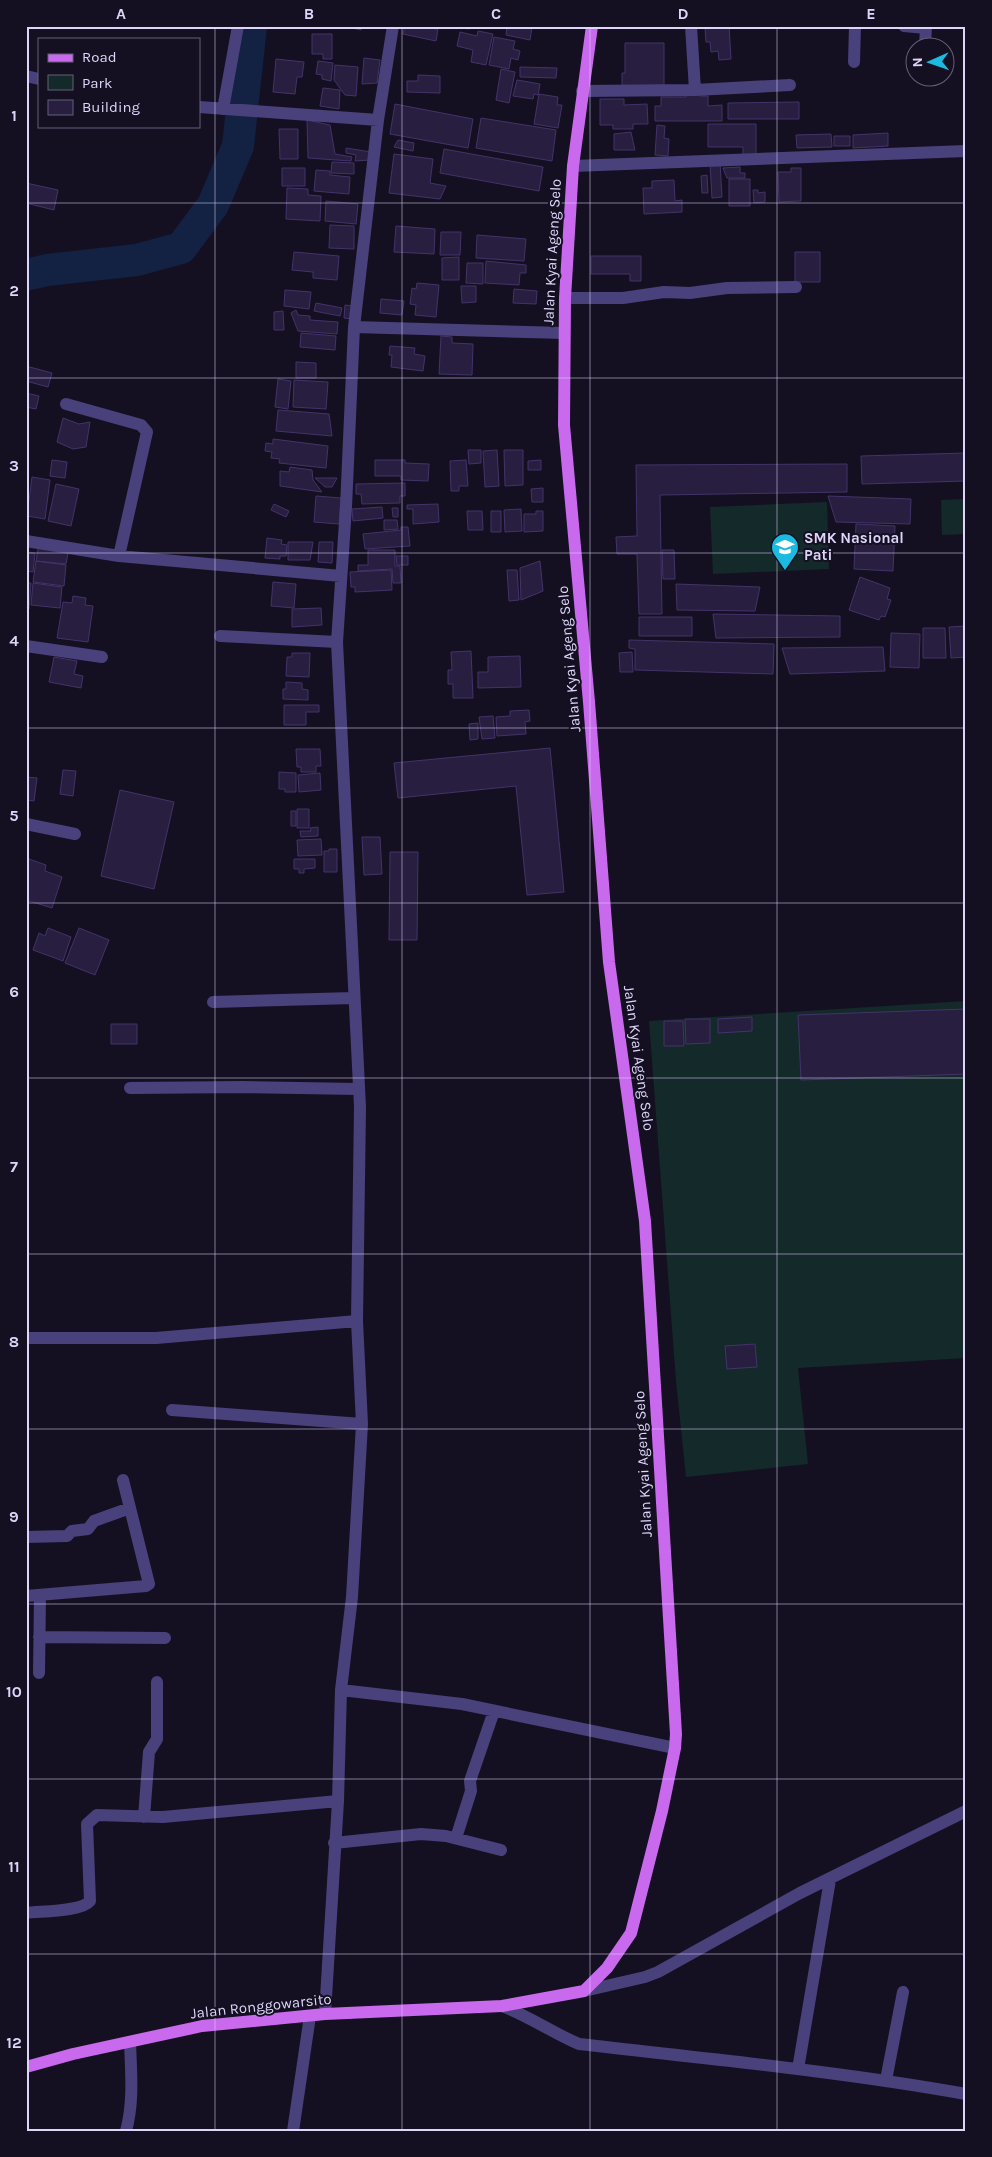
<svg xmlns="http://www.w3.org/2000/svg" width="992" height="2157" font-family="Karla,sans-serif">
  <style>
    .green { fill: #14292a }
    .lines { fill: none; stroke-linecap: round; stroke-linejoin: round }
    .river { stroke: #132142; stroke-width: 32 }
    .building { fill: #281e40; stroke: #433369 }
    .minor { stroke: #49417b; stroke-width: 12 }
    .major { stroke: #c969ed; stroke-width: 12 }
    .grid { fill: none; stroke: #ddd5fa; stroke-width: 1; stroke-opacity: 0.55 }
    .labels { text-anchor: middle; stroke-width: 4; stroke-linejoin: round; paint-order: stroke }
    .street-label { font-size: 15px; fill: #ddd5fa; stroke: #151021 }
    .poi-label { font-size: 15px; font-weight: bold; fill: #ddd5fa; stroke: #151021; text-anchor: start }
    .neatline { fill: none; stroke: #ddd5fa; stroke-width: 2 }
    .grid-label { font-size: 16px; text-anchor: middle; font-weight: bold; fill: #ddd5fa }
  </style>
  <rect width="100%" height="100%" fill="#151021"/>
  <path class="green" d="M966,499V534L942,535L941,500Z
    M827,502L829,569L713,574L710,507Z
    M966,1001V1358L798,1368L808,1464L686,1477L676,1381L649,1021Z"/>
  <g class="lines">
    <path class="river" d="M26,275L47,270L137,260L181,248L213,205L238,146L251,26"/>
  </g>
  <path class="building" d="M343,26H361V30Z
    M405,26L438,29L436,41L403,34Z
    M448,26H469V29Z
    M507,26L532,27L530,40L506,35Z
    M710,26H729L731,59L719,60L718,51L711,52L710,42H706L705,28H711Z
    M478,31L493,34L486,65L471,62L473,50L457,46L460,32L477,36Z
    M312,34H332V59H323V54H312Z
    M494,37L515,41L513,49L520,51L518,60L511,58L509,69L489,65Z
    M625,43H664V85L622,86V73H625Z
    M364,58L380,60L377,83L362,84Z
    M276,59L304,62L302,77H297L295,94L273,92Z
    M318,61L333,63L331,81L322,79V75L316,74Z
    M335,65L358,67L356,96L345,95L334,80Z
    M520,67L557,68L556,78L520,77Z
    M501,69L515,72L509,103L496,100Z
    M418,75L440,76V93L407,92V81H418Z
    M517,80L540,84L538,95L534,94L533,99L513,96Z
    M323,88L340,90L339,109L320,106Z
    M686,92H700V96H708V106L722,105V121H655V106H661V97H686Z
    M539,94L558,97L557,105H562L558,128L534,124Z
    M600,99H624V105L647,104L648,124H633V129H613V125H600Z
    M799,102V119H728V103Z
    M395,104L473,119L468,148L390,134Z
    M481,118L556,130L552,161L476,148Z
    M307,120L330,125L335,154L352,157L351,161L308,158Z
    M708,124H756V155H743V147H708Z
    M657,125L665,126L664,138L669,139L668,156L655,155Z
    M279,129H298V159H280Z
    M631,132L635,150H614V134Z
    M888,133V146L853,148V135Z
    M831,134L832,147L797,148L796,135Z
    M834,136H850V146H834Z
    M398,140L414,143L413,151L394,147Z
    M346,148L371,152L370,160L355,161L356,155L346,153Z
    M444,149L543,167L539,191L440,173Z
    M394,154L433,159L430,183L446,186L440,199L389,193Z
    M332,162L354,163V174L331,173Z
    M720,163L722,197L712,198L710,164Z
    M740,167V173H745V178H727L723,168Z
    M282,168H305V186H282Z
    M791,168H801V201L779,202L778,172H791Z
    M316,170L330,171V175L350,177L349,194L314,191Z
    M707,175L708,193H702L701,176Z
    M729,179H750V206H729Z
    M674,180L675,201L682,200V212L644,214L643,188H652V181Z
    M26,183L58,190L54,210L26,203Z
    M287,188L308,189V195L321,196L320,221L286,219Z
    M753,190H758V193L765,192V202L754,203Z
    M326,201L358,204L356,224L325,221Z
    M330,225L354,226V249L329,248Z
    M396,226L435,229L434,254L394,252Z
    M441,232H461L460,255H440Z
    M477,235L526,239L524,261L476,258Z
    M294,252L339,256L337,280L313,278V272L292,270Z
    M795,252H820V282H795Z
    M591,256H641V281H630V274H591Z
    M459,257V280H442V258Z
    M486,261L526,265V273H520L519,285L485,283Z
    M467,263H483V284L466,283Z
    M417,283L439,285L436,317L415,315L416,305L410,304L412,288L416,289Z
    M461,286H476V302L462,303Z
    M514,289L537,291L536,304L513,303Z
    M285,290L311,292L309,309L284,306Z
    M381,299L404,301L402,315L380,313Z
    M316,303L342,308L340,316L314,311Z
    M345,305L354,306L353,319L344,318Z
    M296,310L298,315L310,316V320L338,322L337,334L298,331L291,313Z
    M283,311L284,330H274V312Z
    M301,333L336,336L335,350L300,347Z
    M441,336L452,337V343L473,344L472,375L439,374Z
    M390,346L415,348L414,354L425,356L423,371L391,367L392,355H389Z
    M296,362L316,363V378H296Z
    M26,366L52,373L48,387L26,381Z
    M278,379L291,381L288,409L275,407Z
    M294,380L328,382L326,409L293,407Z
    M26,393L39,396L36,409L26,407Z
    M278,410L329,414L332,436L276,431Z
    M63,418L79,424L90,422L86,447L73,449L57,442Z
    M273,439L328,446L326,468L279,463L280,459L271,458L272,452L265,451L266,443L273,444Z
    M468,450H481V463L469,464Z
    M497,450L499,486L485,487L483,451Z
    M504,450H523V485L505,486Z
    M966,453V481L862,484L861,456Z
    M52,460L67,462L65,478L50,476Z
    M375,460H405V463L429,464L428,481L401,480V476H375Z
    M466,460L468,486H459V491H451L450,461Z
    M541,460V470H528V461Z
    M847,464V492L660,495L662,614H639L637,554H617L616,537L637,536L636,465Z
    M290,467L312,470L313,480L322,492L280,486V471L289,472Z
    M32,477L50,480L45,519L27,516Z
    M315,478H337L332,487H325Z
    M405,483V496H400V503L362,504L361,494H356V484Z
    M56,484L79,489L71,526L48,521Z
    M543,488V502H532L531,489Z
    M316,496L341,498L339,524L314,522Z
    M828,496L911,499L910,524L836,522Z
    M274,504L289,511L286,517L271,510Z
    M438,504L439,522L413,524V509H407V505Z
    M382,507L383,518L353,521L352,509Z
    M392,508H398V517H393Z
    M521,509L522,531L505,532L504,510Z
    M467,511H482L483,530H468Z
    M491,511H501V532H491Z
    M536,511H543V531L524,532V514H536Z
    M384,520H397L398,529L384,530Z
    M856,524L895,526L893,571L854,569Z
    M401,527H408L410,546L365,549L363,534L401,530Z
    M267,538L282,540L281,544L287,545L286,556H280V559L265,558Z
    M288,542H313L310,560H288Z
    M319,542H333L332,563L318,562Z
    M39,544L69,548L66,564L36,561Z
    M368,550H395V566H400L401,583H393L392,569L358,571V565H368Z
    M662,550H674L675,579H663Z
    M26,552L35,553L33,572L26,571Z
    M396,556H408V565H397Z
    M36,561L66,565L64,586L33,582Z
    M540,561L543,591L521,600L520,568Z
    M391,570L392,590L355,592V587H351L350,572Z
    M507,570H517L519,600L509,601Z
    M860,577L890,588L887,599L891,600L885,617L881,616L879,620L849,610Z
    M273,582L296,584L294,608L271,606Z
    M26,583H31L29,609H26Z
    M33,583L62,587L60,608L31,605Z
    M676,584L760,587L755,611L677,610Z
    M73,596L86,598L85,605L93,606L88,642L57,638L63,602L72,603Z
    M321,608L322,625L292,627V609Z
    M713,614L840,616V637L716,638Z
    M639,617H692V636H639Z
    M966,626V657L951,658L949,627Z
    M923,628H945L946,658H923Z
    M891,633L920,634L919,668L890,667Z
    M629,640L774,644L773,674L635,670V649L629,648Z
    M883,647L885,671L790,674L782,648Z
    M471,651L473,698H453V684H448V670H452L451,652Z
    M632,652L633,672H620L619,653Z
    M292,653H310L309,677L286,676L287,657H292Z
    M520,656L521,687L478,688V672H488V657Z
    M54,657L77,661L74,674L83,676L81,688L49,682Z
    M286,682L302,683V689L308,690V700L283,699V689H286Z
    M284,705H319V712H306V725H284Z
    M529,710L530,721L525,722L526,734L497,736L496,717L510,716V711Z
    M493,716L495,738L482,739L479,717Z
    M478,723V739L470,740L469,724Z
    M550,748L564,892L527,895L516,786L398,798L394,763Z
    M296,749H320L321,766H316V772H301V767H297Z
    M63,770L76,771L73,796L60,794Z
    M279,772L296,773V792H285V789H279Z
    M320,773L321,790L299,792L298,775Z
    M26,777L37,778L34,801L26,800Z
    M120,790L174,802L154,889L101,876Z
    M297,809H309V828H297Z
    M291,811H296V826H291Z
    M318,827V836L301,837L300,831H311L310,828Z
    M362,837H380L382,874L364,875Z
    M321,839L322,855L298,856L297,840Z
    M329,849H337V872H324V851H329Z
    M390,852H418L417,940H389Z
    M26,858L46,865L45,871L62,877L52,908L26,900Z
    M294,859H315V868L304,869V873H299V869H294Z
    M48,928L71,937L63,961L33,950L39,933L45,936Z
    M79,928L109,940L95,975L65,963Z
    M966,1009V1074L801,1080L798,1015Z
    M752,1017V1031L718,1033V1019Z
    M685,1019H710V1043L686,1044Z
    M664,1021H683L684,1046H664Z
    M111,1024H137V1044H111Z
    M755,1344L757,1367L727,1369L725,1346Z"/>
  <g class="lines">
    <path class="minor" d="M691,26L695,90
      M904,26L926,28
      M925,48L926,26
      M854,62L855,26
      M26,76L39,79
      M582,91L695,90L790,85
      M199,107L378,120
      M223,109L238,26
      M573,166L966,151
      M565,298H623L664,292L690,293L727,288L796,287
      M354,327L564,333
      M26,541L119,556L147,432L141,425L66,404
      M119,556L341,576
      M220,636L337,642
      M26,646L102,657
      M26,824L75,834
      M213,1002L353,998
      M130,1088L243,1087L358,1089
      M26,1338H156L357,1321
      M172,1410L362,1424
      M26,1537L67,1536L72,1531L88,1529L94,1521L130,1508
      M26,1596L146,1586L149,1584L123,1480
      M39,1637L165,1638
      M39,1673L40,1595
      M341,1690L462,1704L675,1748
      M144,1817L149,1752L157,1739V1682
      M456,1838L471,1791L470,1781L494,1711
      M334,1843L421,1834L446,1836L501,1850
      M26,1913C41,1911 81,1912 90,1901L87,1824L97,1815L163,1817L338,1801
      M584,1991L645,1977L658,1972L800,1893L966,1811
      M502,2006C529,2016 553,2033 579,2044C708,2059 838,2071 966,2094
      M325,2014L338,1801L341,1690L352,1597L362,1424L357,1321L360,1107L337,642L346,507L354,327L378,120L393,26
      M798,2069L830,1880
      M886,2080L903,1992
      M126,2131C134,2102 131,2072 130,2042
      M293,2131L310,2016"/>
    <path class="major" d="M26,2067L73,2054L202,2026L325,2014L502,2006L584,1991L607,1968L631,1933L662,1811L675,1748L676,1734L645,1221L609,962L589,702L564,425L565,298L573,166L592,26"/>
  </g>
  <path class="grid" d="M215,26V2131M402,26V2131M590,26V2131M777,26V2131M26,203H966M26,378H966M26,553H966M26,728H966M26,903H966M26,1078H966M26,1254H966M26,1429H966M26,1604H966M26,1779H966M26,1954H966"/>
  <defs>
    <g id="school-pin" transform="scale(1.4375)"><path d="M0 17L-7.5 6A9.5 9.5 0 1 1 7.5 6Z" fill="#1bbae1" stroke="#151021"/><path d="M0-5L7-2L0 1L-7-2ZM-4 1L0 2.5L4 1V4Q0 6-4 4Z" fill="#fff"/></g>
  </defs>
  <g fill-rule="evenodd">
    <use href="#school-pin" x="785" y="547"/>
  </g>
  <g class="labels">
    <g class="street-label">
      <text transform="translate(552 252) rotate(-87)" y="5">Jalan Kyai Ageng Selo</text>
      <text transform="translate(569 659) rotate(-95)" y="5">Jalan Kyai Ageng Selo</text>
      <text transform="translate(639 1058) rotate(82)" y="5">Jalan Kyai Ageng Selo</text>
      <text transform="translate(643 1464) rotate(-93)" y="5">Jalan Kyai Ageng Selo</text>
      <text transform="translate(261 2006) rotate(-6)" y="5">Jalan Ronggowarsito</text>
    </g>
    <g class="poi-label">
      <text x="804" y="543">SMK Nasional<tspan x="804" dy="17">Pati</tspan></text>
    </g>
  </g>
  <rect width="992" height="2157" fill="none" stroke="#151021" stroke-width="55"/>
  <rect x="38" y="38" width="162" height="90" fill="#151021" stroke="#655f78"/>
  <rect x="48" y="54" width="25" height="8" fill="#c969ed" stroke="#655f78"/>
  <text x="82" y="62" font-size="15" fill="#ddd5fa">Road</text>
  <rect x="48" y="75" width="25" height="15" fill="#14292a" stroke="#655f78"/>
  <text x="82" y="88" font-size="15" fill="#ddd5fa">Park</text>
  <rect x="48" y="100" width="25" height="15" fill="#281e40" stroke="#655f78"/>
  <text x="82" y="112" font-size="15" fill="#ddd5fa">Building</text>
  <g transform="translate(930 62) rotate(268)"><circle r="24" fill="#151021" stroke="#655f78"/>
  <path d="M0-4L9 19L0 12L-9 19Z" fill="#1bbae1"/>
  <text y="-8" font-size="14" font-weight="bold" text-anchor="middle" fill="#ddd5fa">N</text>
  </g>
  <rect x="28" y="28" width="936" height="2102" class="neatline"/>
  <g class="grid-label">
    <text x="121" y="19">A</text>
    <text x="309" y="19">B</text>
    <text x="496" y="19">C</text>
    <text x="683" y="19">D</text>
    <text x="871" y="19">E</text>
    <text x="14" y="121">1</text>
    <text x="14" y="296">2</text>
    <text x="14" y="471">3</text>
    <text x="14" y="646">4</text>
    <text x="14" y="821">5</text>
    <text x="14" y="997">6</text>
    <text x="14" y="1172">7</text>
    <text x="14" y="1347">8</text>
    <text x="14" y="1522">9</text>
    <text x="14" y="1697">10</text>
    <text x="14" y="1872">11</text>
    <text x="14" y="2048">12</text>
  </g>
</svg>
